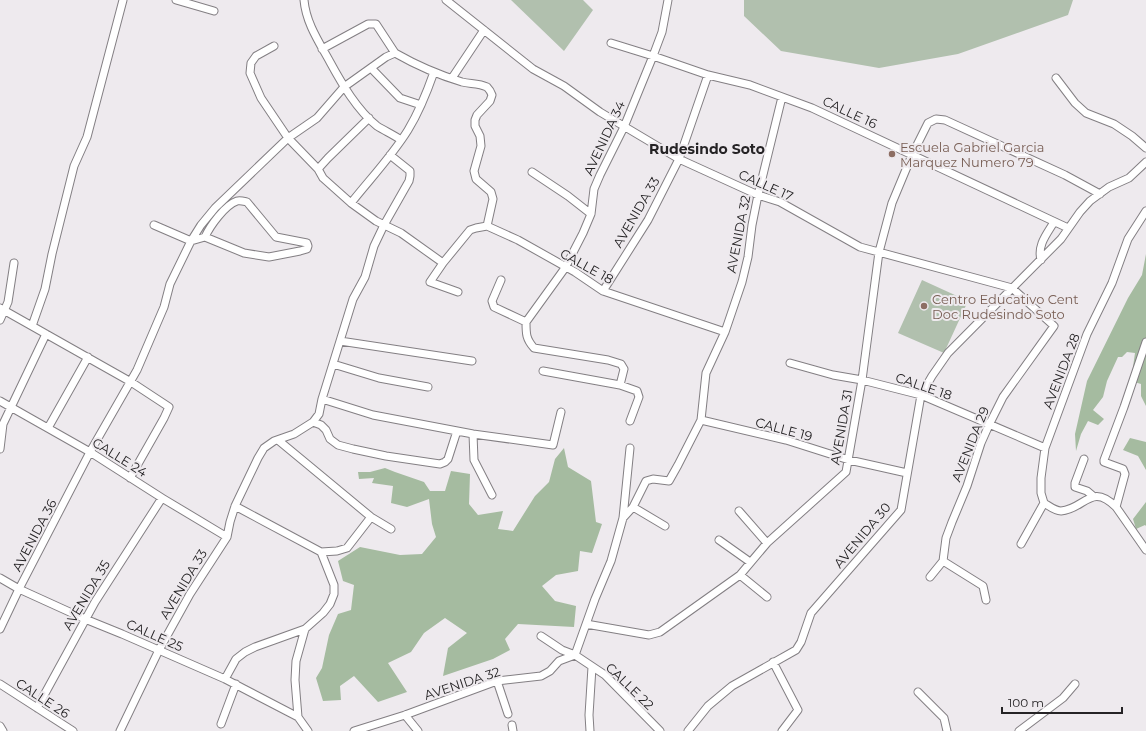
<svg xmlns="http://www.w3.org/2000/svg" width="1146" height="731" font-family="Montserrat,sans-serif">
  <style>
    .green { fill: #b1c0ae }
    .forest { fill: #a5bba0 }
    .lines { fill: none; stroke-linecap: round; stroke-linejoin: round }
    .street-casing { stroke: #837f83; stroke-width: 9 }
    .street { stroke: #fff; stroke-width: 7 }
    .education-dot { fill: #8d6e63; stroke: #eeeaee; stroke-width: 1.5 }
    .labels { text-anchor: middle; stroke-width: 4; stroke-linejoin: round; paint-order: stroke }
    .street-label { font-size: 13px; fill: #252325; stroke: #eeeaee }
    .education-label { font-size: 13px; fill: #785e54; stroke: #eeeaee; text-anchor: start }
    .neighbourhood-label { font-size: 14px; font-weight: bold; fill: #252325; stroke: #eeeaee }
  </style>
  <rect width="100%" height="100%" fill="#eeeaee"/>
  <path class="green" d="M511,0H583L593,10L564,51Z
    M744,0H1073L1068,15L958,54L879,68L781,51L744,16Z
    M922,280L968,301L944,353L898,333Z"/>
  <path class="forest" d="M1146,254V406L1141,396V384L1131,381L1135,353L1127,352L1122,357H1118L1107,381L1103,397L1093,410L1104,419L1098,425L1088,421L1081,434L1076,451L1075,434L1087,381L1128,298L1142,275Z
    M1130,438L1146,442V470L1138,456L1123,450Z
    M564,448L568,467L591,481L596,522L602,524L592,553L580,551L578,571L556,575L542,586L555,601L576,606L574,627L518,624L505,639L510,650L493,659L443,676L448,648L467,633L445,618L424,633L411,652L388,663L407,692L378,702L354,676L340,686L341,700L323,701L316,678L322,668L329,635L338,614L351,610L354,585L343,581L338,561L360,547L400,555L422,554L436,537L432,524L429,499L407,507L391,503L393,486L372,483L374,478L359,479L358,472H370L385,468L395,472L424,482L430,491H445L451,471L470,474L469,504L478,515L503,511L498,529L513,531L535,496L549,482L555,459Z
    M1146,502V526L1145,525L1136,529L1133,519Z"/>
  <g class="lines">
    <g class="street-casing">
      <path id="street" d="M176,0L214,11
        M304,0C306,23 319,42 330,62C342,84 357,110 377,126C385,131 394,135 401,140
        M446,0L533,69L564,86L600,112L679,159L758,195L780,202L860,247L1012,288L1054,326L1003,397L989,425L981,443L967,486L952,522L946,538L943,561
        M611,43L653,56L708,75L750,85L812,108L1068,228
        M322,49L368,24H376L395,53
        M371,68L400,98L421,105
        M452,78L484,30
        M1056,78L1075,103L1086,113L1114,124L1132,136L1146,148
        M318,169L328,158L369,118
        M532,172L568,196L591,214
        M351,203C370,179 392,156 408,130C419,112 427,92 434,72
        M154,225L191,241L205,237L244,253L269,257L300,251L307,249L308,246L307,243L276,237L247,202C243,201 240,200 237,201C225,205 210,226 205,237
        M487,226L518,240L575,272L603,291L725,332
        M1041,260C1037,245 1047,234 1054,222
        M443,263L401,233L376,221L351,203L323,178L318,169L288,138L317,118L344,87L386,57L395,53C416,65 439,75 462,82C470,84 479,83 487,87C489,89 491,92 492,95L490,101L477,115L475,120V126L480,136L481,146L474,171L476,179L491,192L493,199L487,226
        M501,280L492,301L494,307L526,322
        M603,291L648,220L679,159L708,75
        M458,292L430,282L443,263L470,230L476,228L487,226
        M0,308L131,382L169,407L164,418L130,478
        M0,320L8,302L14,263
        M526,322L565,268L583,233L591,214L594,189L600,175L624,127L653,56L662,32L668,0
        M526,322C526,334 526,339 534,348L608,360L621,364L624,369L620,385
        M32,326L45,289L52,254L74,166L87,137L123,0
        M340,341L472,361
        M790,363L833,375L862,380L921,395L1045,448
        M333,364L379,378L428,387
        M543,371L620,385L637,391L639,397L630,421
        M322,399L373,415L473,434L553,445L561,412
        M0,401L90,452L162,498L227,537
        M701,420L786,440L849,460L907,473
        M313,422L321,425L326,430L330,439L338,445L353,449L386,456L440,464L445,462L448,459L457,431
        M48,428L88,357
        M473,434L474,460L492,495
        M278,440L371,517L391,529
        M0,449L3,424L46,334
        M1084,459L1075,483V487L1087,491L1093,496
        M1044,503L1041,493V478L1045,448L1087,334L1112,283L1128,239L1146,211
        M1044,503C1049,506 1055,511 1061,511C1085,509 1091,482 1116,507L1146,550
        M235,506L321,552L337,551L347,548L371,517
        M633,507L665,526
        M1116,507L1125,474L1123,469L1104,462V460L1124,407L1146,342
        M739,511L767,543
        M623,518L633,507L646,481L653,479L669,481L678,465L701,420L706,373L725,332L742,282L748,257L752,225L758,195L782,97
        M719,540L750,562
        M1021,544L1044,503
        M943,561L983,586L986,600
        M740,575L767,597
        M930,577L943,561
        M0,578L19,589L85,619L122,634L225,679L298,717
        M586,624L649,635L660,632L740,575L767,543L846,472L862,380L879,252L892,203L912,155L928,123L936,119L945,120L1065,175L1100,194
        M0,629L19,589L90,452L137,370L164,307L170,284L191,241L201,225L215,208L288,138L261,98L250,73L251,63L256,56L274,46
        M305,629L296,661L295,680L298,717L308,731
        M541,636L562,650L575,655L605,675L660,731
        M575,655L595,599L611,561L623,518L630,448
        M773,662L798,710L782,731
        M225,679L236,659L245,652L255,647L305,629L323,613L330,604L334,594V585L321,552
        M497,681L508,714
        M0,684L73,731
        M918,692L944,718L947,731
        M37,708L95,602L162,498
        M405,715L418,731
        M221,724L236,684
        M512,725L513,731
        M0,726L3,731
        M120,731L159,650L190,594L227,537L230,522L235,506L258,458L264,448L274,441L294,434L313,422L319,414L322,399L353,299L365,277L374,246L384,225L409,181L410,176V171L390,155
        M354,731L405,715L497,681L541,676L550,671L559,661L575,655
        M590,731L589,715L592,667
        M688,731L708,706L732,686L796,650L801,642L811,613L901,510L921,395L932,376L948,353L1061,239L1080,212L1090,201L1109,187L1129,178L1146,162
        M1019,731L1063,698L1075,684"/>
    </g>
    <use href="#street" class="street"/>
  </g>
  <g class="education-dot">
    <circle cx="892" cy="154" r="4"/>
    <circle cx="924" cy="306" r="4"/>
  </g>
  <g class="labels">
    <g class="street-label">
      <text transform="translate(850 112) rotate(25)" y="5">CALLE 16</text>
      <text transform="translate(604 138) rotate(-65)" y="5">AVENIDA 34</text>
      <text transform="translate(766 185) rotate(24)" y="5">CALLE 17</text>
      <text transform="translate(636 212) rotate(-60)" y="5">AVENIDA 33</text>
      <text transform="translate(738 234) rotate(-79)" y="5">AVENIDA 32</text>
      <text transform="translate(587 266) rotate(29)" y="5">CALLE 18</text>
      <text transform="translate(1061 371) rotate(-69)" y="5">AVENIDA 28</text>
      <text transform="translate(924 386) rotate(19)" y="5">CALLE 18</text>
      <text transform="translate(841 427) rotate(-80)" y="5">AVENIDA 31</text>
      <text transform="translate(784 429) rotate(15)" y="5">CALLE 19</text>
      <text transform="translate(970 444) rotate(-68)" y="5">AVENIDA 29</text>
      <text transform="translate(120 457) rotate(32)" y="5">CALLE 24</text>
      <text transform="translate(34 535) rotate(-62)" y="5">AVENIDA 36</text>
      <text transform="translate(862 535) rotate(-50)" y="5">AVENIDA 30</text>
      <text transform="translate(183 584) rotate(-59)" y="5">AVENIDA 33</text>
      <text transform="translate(86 595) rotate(-59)" y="5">AVENIDA 35</text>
      <text transform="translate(155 635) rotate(24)" y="5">CALLE 25</text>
      <text transform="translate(462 683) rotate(-18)" y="5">AVENIDA 32</text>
      <text transform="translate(630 686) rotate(44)" y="5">CALLE 22</text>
      <text transform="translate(43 698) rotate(33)" y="5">CALLE 26</text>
    </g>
    <g class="education-label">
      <text x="900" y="152">Escuela Gabriel Garcia<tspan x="900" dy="15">Marquez Numero 79</tspan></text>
      <text x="932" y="304">Centro Educativo Cent<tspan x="932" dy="15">Doc Rudesindo Soto</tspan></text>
    </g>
    <g class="neighbourhood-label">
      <text x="707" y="154">Rudesindo Soto</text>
    </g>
  </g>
  <path d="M1002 707v6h120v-6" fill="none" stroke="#252325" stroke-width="2"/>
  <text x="1008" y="707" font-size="12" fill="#252325" stroke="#eeeaee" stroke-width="3" paint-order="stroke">100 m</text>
</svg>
